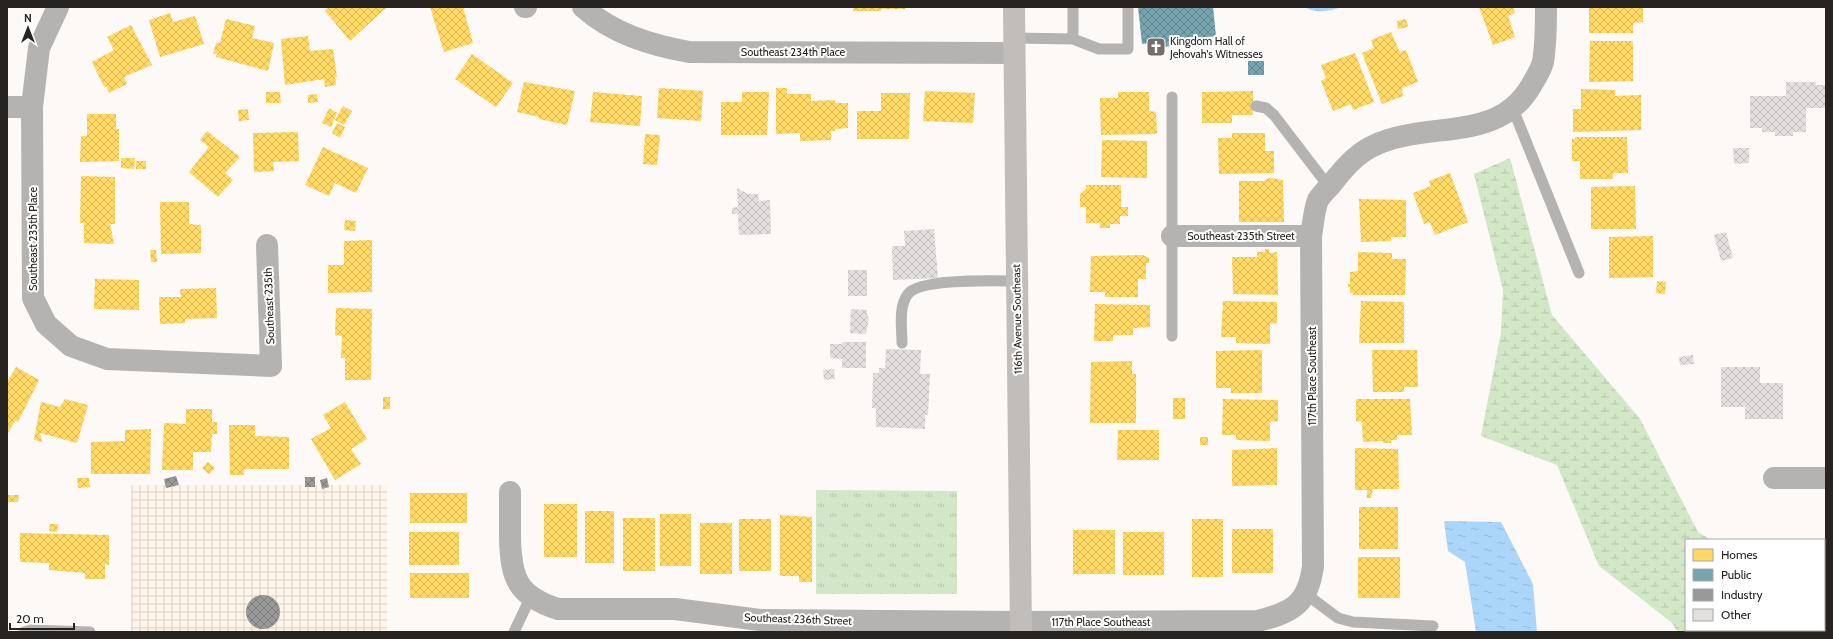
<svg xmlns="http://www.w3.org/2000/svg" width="1833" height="639" font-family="Cabin,sans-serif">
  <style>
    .industrial { fill: url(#industrial-grid) }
    .wetland { fill: url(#wetland-marsh) }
    .park { fill: url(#park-tufts) }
    .water { fill: url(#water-ripples) }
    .homes { fill: url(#homes-cross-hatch) }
    .public { fill: url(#public-cross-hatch) }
    .industry { fill: url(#industry-cross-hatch) }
    .building { fill: url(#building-cross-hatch) }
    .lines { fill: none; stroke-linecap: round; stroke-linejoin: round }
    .lane { stroke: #b5b3b2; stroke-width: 11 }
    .street { stroke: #b5b3b2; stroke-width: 22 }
    .secondary { stroke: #c0bdbb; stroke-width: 22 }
    .labels { text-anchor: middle; stroke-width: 4; stroke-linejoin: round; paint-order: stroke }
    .poi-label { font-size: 11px; fill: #272320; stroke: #fff; text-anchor: start }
    .street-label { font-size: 11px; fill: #272320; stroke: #fff }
  </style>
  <defs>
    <pattern id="industrial-grid" width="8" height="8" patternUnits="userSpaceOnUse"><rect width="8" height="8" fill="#fef4e9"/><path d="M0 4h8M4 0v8" fill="none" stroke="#dad1c8"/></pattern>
    <pattern id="wetland-marsh" width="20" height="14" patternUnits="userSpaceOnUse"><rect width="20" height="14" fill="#d2e7c5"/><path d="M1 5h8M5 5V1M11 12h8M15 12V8" fill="none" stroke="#b4c6a9"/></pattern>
    <pattern id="park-tufts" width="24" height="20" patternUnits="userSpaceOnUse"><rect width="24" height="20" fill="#d2e7c5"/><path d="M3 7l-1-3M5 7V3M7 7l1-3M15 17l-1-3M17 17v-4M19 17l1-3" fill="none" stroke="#b4c6a9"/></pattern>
    <pattern id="water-ripples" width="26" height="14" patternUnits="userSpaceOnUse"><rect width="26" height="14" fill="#acd6f9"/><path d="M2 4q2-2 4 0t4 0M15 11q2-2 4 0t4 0" fill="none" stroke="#94b7d5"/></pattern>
    <pattern id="homes-cross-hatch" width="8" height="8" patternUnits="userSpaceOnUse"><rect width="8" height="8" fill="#ffd966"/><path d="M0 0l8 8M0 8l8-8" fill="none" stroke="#dbba58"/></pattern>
    <pattern id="public-cross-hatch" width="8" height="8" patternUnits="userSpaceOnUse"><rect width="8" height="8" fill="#76a5af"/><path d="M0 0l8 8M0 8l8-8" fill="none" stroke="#61868e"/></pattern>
    <pattern id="industry-cross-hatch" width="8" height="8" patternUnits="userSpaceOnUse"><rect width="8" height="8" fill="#999"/><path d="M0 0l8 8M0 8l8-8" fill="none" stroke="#7d7c7c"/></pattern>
    <pattern id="building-cross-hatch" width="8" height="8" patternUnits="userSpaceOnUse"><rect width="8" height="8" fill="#e2dfde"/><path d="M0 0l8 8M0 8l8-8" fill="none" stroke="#c2bfbe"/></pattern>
  </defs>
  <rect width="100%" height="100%" fill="#fcf9f6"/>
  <path class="industrial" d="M131,485H387V632H131Z"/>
  <path class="wetland" d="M1510,158L1552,315L1640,419L1698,532L1711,540H1686V630H1805V632H1678L1671,622L1599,566L1557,465L1481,436L1501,332L1503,290L1474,174Z"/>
  <path class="park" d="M816,490L957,491V594H816Z"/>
  <path class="water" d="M1305,7H1342C1331,11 1315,14 1305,7Z
    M1444,521L1501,522L1533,584L1537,632H1476L1465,562L1448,551Z"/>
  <path class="homes" d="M329,7H385L386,8L350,41L325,11Z
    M430,7H463L473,43L444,52Z
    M854,7H905V9H881V11H853Z
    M1479,7H1513L1515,13L1508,16L1515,37L1493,45Z
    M1589,7H1643V22L1633,23V33H1589Z
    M170,13L173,22L195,16L204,44L160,57L149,20Z
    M226,19L255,26L252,38L274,43L268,71L216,57L217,54H213L216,43H220Z
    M1406,19L1408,27L1398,29L1397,21Z
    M131,25L152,65L124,77L127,84L109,93L106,86L104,87L92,62L114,50L107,37Z
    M1391,32L1400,52L1406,50L1418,82L1402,88L1403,96L1382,104L1362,53L1374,48L1371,40Z
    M308,36L310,51L333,49L337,77H335L336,85L325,87L324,79L285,85L281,39Z
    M1590,41H1633V81L1589,82Z
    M1355,53L1374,102L1353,110L1351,104L1333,111L1321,81L1326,78L1321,65Z
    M472,54L513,83L496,107L455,79Z
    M524,82L575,91L567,125L539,119V117L517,112Z
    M659,88L703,91L701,121L657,118Z
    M776,88H787V94H811V101L835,100V103H848V128L835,129V131H831V140L800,141V133L776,134Z
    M1581,89L1615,90V96L1641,95V130L1573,132V109H1581Z
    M925,91L975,93L973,123L923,121Z
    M1253,91V115H1232V123H1202V92Z
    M266,92H280L281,103H266Z
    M593,92L642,96L640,126L590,122Z
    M742,92H769L767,135H721V102H742Z
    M1118,92H1149V111L1156,112L1157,133L1154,134L1101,135L1100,98H1118Z
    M881,93H910L909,139H857V111H881Z
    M317,94L318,102L308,103V95Z
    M343,106L352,111L344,125L335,120Z
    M329,108L337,113L331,127L322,123Z
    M248,109L249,120L239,121L238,110Z
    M87,114H116V129H119V161L80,162L81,136H87Z
    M337,123L345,127L340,138L332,133Z
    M207,131L240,157L225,173L233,180L218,197L189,172L209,147L200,140Z
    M298,132L299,161L273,162L274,171L254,172L253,133Z
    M1232,133H1265V151H1274V173L1219,174L1218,138H1232Z
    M645,134L660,135L657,165L643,164Z
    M1575,137H1627L1628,173H1613V179H1580V161H1572V139H1575Z
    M1102,140L1147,141V178L1101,177Z
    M323,147L368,168L356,193L335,183L329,196L305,185Z
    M121,158H135L134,169L121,168Z
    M136,161H146V169H136Z
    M1450,173L1468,222L1435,235L1430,222L1424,224L1413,193L1431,186L1429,181Z
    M81,176L115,177V224H110L114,244L84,243V223H80Z
    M1270,178L1283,180L1284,222H1239V181H1265V180Z
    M1086,185H1121V207H1128V216H1120V224H1110V228H1100V223H1086V207H1080V194L1086,189Z
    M1635,186L1636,229H1591V187Z
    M1359,199L1406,200V237H1391V241L1361,242Z
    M160,202H189V224L201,225V253L161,254Z
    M345,220L356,221L355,231L344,230Z
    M1653,236V277L1609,278V237Z
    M372,240V292L328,293V265H343L344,264V241Z
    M1265,249H1269V253L1277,252L1278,295L1233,294L1232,257H1257V252H1265Z
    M150,250H156L157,262H151Z
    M1358,252L1392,253V259H1406L1405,295H1353V293H1350V287H1348V284H1350V272L1358,271Z
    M1143,255L1149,258V263H1146V279H1138V297H1105V292H1090L1091,256Z
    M95,279L139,280V310L94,309Z
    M1657,281L1666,282L1665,294L1656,293Z
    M216,288L217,318L185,319V323L160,324L159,297H181L180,289Z
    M1223,301L1277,302V323L1270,324V344L1236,343V337H1221Z
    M1361,301L1404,302V343H1359Z
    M1095,304L1150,305V327L1133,328V335H1113V341H1094Z
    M336,308L372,309L371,380H345V358H341L342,336L335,335Z
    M1259,350H1262V393H1231V388H1216V351Z
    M1372,350H1417L1418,387H1404V392H1373Z
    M1132,361V374H1136V423H1090L1091,362Z
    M16,367L39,380L18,422L15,421L8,433H7V382Z
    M383,397H390V409H383Z
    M1173,398H1185V419H1173Z
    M65,399L88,405L77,443L40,433L42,442L34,440L41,402L60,407Z
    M1223,399L1278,400V421L1270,422V441L1236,440V435H1222Z
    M1356,399H1410L1412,435H1397V440H1391V443H1383V441L1363,442L1362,422L1356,421Z
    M345,402L367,439L351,449L361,464L335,480L311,439L331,428L323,415Z
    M186,409H212V422H217V434H212L211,452H193V470H162L164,423L186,424Z
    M229,425H255V436L289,437V469H244V475H230Z
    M151,429L150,474H91V442L125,441V430Z
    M1118,430H1159V460H1117Z
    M1200,437H1208V445H1200Z
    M1277,448V485L1232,486V450Z
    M1355,448L1398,449L1399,489H1373L1371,498H1367V490H1355Z
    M208,462L215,468L209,474L202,468Z
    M77,478H89L90,487L78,488Z
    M410,493H467V523H410Z
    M7,495H19L18,502H7Z
    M544,504H577V557H544Z
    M1359,507H1398V549H1359Z
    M585,511H614V563H585Z
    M660,514H691V566H660Z
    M780,515L812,517V582H799V576H780Z
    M623,518H655V571H623Z
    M739,519H771V571H739Z
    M1192,519H1223V577H1192Z
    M700,523H732V574H700Z
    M50,524H58L57,532L49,531Z
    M1232,529H1273V573H1232Z
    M1073,530H1115V574H1073Z
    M409,532H459V565H409Z
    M1123,532H1164V575H1123Z
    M20,533L109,535V565L105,564V579H85V573L49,570V563L20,562Z
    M1358,557H1400V598H1358Z
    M410,573H469V598H410Z"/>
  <path class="public" d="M1138,7H1213L1216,36L1171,41L1172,46L1163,47V42L1142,44Z
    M1248,61H1264V75H1248Z"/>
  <path class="industry" d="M176,476L179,485L166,488L164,479Z
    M305,477H315V487H305Z
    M327,478L329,487L322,489L320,480Z
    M246 612a17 17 0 1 1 34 0a17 17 0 1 1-34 0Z"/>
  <path class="building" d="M1786,82H1816V85H1826V108H1806V132H1793V136H1775V132H1762V128H1750V96H1786Z
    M1733,148H1749V163L1734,164Z
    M737,188L748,194H758L759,201L770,200L771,234L739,235L738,214H732V208L738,207Z
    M934,229L938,278L893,280L892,246H905L904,231Z
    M1726,232L1733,258L1721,261L1714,235Z
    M848,270H867V296H848Z
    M851,309L867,310V316L869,317L866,334L850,333Z
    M842,342H866V368H842V359L830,358V344H842Z
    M886,349L921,350L920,374H930L928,415H925V429L876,427V408H872L873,373H879V368H885Z
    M1693,355L1694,364L1680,365L1679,357Z
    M1721,367H1760V383H1783V419H1745V407H1721Z
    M834,369L835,379L824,380L823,370Z"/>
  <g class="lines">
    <path class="lane" d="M1014,38L1073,39V7
      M1073,39L1099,49H1128V7
      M1256,106L1266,108L1274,115L1329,187
      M1513,109L1579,273
      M1172,336V97
      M902,343C902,328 898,307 908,294C920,278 996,281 1017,281
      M1306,594L1338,618L1353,622L1433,626
      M24,632L31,630L90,632
      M514,632L531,596"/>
    <path class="street" d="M58,7L39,48L32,107L33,298L46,324L71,346L107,359L271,366L267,245
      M525,7H526
      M583,7C613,34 651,45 689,52L1014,53
      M7,107H32
      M1172,236H1311
      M1774,478H1826
      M510,492C510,507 510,522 510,538C511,578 517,596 558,609H675L760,620L1021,622L1258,621C1293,612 1308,604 1313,566L1311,236C1313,225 1314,210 1318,200C1321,195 1326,190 1330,186C1347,164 1361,148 1388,140C1439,123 1499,140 1531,86C1535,79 1541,70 1543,62C1546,44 1546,25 1546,7"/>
    <path class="secondary" d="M1014,7L1021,632"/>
  </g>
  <defs>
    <g id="church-square" transform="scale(1)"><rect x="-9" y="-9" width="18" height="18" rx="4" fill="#726e6b" stroke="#fff"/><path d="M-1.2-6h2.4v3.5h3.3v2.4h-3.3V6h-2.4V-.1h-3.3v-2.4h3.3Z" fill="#fff"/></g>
  </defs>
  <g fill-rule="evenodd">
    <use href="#church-square" x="1156" y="47"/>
  </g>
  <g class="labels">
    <g class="poi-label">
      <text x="1170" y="45">Kingdom Hall of<tspan x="1170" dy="13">Jehovah's Witnesses</tspan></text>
    </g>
    <g class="street-label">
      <text x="793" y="56">Southeast 234th Place</text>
      <text x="1241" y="240">Southeast 235th Street</text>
      <text transform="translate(33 239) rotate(-90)" y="4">Southeast 235th Place</text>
      <text transform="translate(269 306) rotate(-92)" y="4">Southeast 235th</text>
      <text transform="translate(1017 319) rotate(-91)" y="4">116th Avenue Southeast</text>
      <text transform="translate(1312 376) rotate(-90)" y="4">117th Place Southeast</text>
      <text transform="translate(798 619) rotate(2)" y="4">Southeast 236th Street</text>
      <text x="1101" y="626">117th Place Southeast</text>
    </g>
  </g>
  <rect width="1833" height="639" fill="none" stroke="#272320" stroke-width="16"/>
  <rect x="1685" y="539" width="140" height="92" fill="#ffffff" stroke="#a9a7a6"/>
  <rect x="1693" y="549" width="20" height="12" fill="#ffd966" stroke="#a9a7a6"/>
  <text x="1721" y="559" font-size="12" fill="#272320">Homes</text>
  <rect x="1693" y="569" width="20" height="12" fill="#76a5af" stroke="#a9a7a6"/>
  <text x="1721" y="579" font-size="12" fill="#272320">Public</text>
  <rect x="1693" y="589" width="20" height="12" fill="#999999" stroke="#a9a7a6"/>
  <text x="1721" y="599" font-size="12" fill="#272320">Industry</text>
  <rect x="1693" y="609" width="20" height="12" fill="#e2dfde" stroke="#a9a7a6"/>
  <text x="1721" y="619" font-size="12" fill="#272320">Other</text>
  <g transform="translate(28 28)" stroke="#ffffff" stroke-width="3" paint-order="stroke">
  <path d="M0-3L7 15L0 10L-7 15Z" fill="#272320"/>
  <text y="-6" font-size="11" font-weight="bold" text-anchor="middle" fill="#272320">N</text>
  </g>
  <path d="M10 623v6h64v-6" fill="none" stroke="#272320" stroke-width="2"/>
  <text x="16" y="623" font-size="12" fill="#272320" stroke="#ffffff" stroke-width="3" paint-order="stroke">20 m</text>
</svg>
